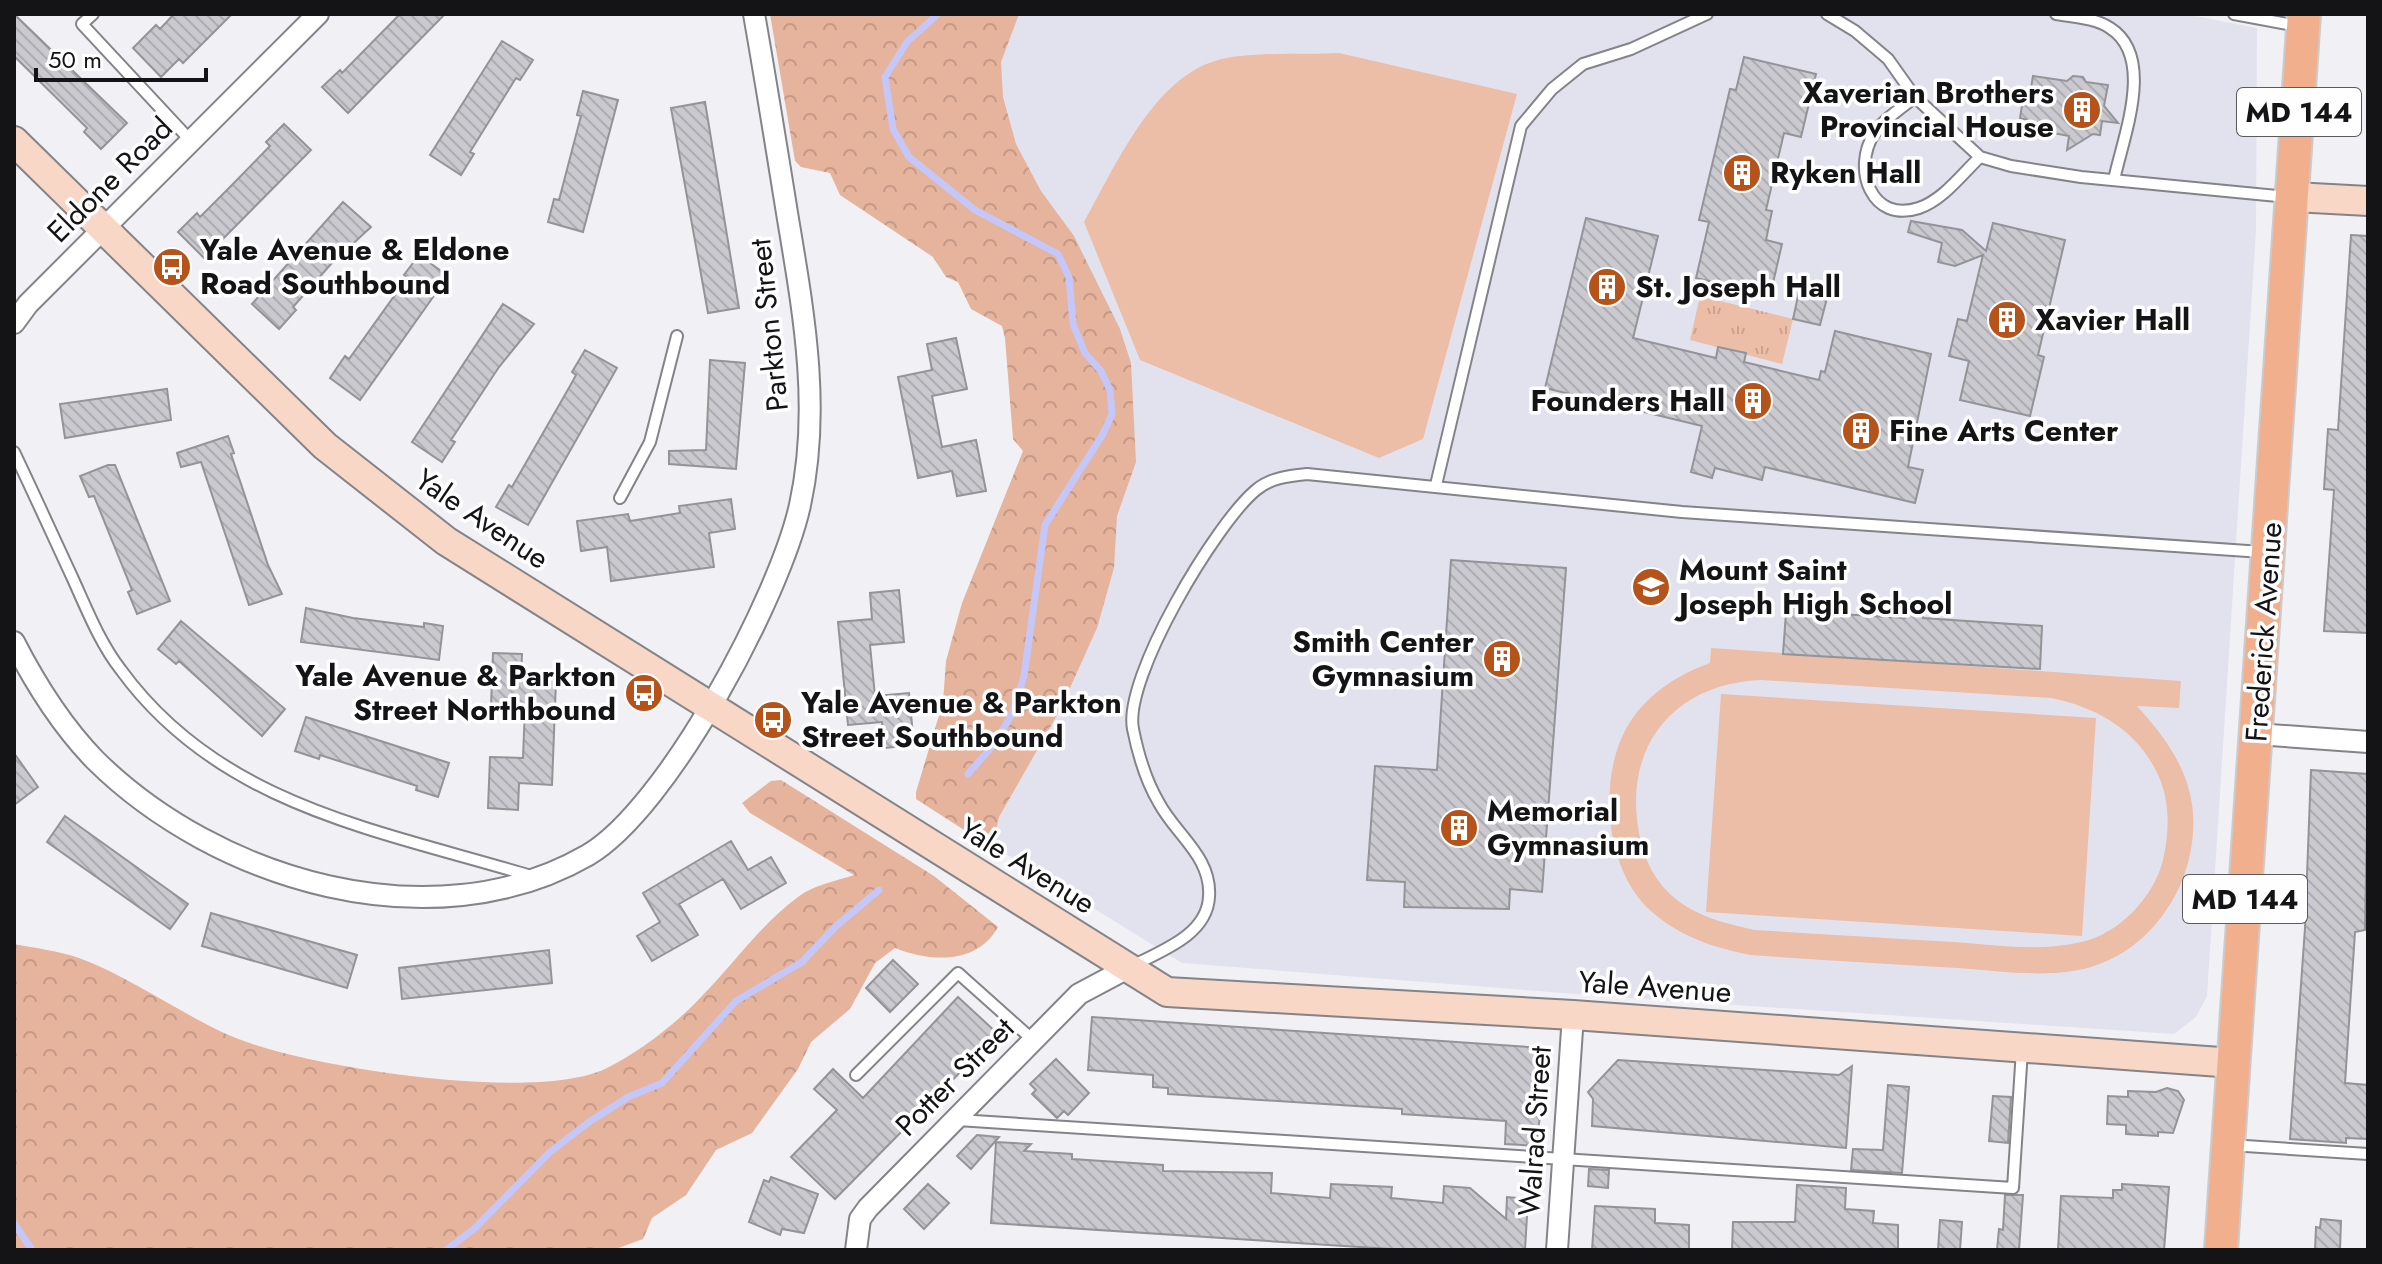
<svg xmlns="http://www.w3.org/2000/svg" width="2382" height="1264" font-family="Jost,sans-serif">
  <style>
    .built { fill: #e2e2ef }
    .grass { fill: url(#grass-tufts) }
    .forest { fill: url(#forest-crowns) }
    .garden { fill: #ecbda7; fill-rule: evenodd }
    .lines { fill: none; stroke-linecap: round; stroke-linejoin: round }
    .stream { stroke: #c5c7f8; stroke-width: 7 }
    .building { fill: url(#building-back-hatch); stroke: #939398; stroke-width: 2 }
    .lane-casing { stroke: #838388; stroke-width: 14 }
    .street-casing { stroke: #838388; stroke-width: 24 }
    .secondary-casing { stroke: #838388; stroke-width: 32 }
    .primary-casing { stroke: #cbcbcc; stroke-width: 36 }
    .lane { stroke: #fff; stroke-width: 10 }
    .street { stroke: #fff; stroke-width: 20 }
    .secondary { stroke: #f8d7c7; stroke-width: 28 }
    .primary { stroke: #f1af8e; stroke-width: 32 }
    .labels { text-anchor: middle; stroke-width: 7; stroke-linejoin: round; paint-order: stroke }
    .shield { fill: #fefeff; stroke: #5a5a5c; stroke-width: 2 }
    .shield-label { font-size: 28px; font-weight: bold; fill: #141416 }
    .poi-label { font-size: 30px; font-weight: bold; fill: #141416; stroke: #fefeff; text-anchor: start }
    .street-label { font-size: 30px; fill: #141416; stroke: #fefeff }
  </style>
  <defs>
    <pattern id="grass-tufts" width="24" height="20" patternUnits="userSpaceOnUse" patternTransform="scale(2)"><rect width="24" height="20" fill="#ecbda7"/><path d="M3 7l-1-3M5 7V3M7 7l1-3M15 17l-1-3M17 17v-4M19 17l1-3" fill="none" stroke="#caa28f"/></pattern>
    <pattern id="forest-crowns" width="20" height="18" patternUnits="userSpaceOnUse" patternTransform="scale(2)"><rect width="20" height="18" fill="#e6b39c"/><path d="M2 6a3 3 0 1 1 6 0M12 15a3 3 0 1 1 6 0" fill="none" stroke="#c49986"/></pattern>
    <pattern id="building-back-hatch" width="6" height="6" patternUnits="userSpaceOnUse" patternTransform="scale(2)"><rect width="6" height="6" fill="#c9c9cf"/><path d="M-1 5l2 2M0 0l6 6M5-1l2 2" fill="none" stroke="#acacb1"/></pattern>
  </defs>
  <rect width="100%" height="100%" fill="#f0f0f5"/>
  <path class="built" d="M1004,14H2185L2257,28L2256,231L2207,996L2196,1017L2174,1034L1614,997L1182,963L951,820L1124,458L976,86Z"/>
  <path class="grass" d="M1700,296L1793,319L1782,364L1690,340Z"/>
  <path class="forest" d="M770,14H1019L1001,62L1003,97L1016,144L1041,191L1074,236L1120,329L1131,363L1136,462L1117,516L1114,568L1097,628L1060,710L999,817L992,848L916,799V792L943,702L946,661L962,603L1023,451L1013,439L1005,338L1002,326L971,309L958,282L946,277L933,257L840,195L830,173L801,167L795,161Z
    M781,780L934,876L998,927C977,965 930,962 895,948L875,963L850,1009L811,1042L798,1069L752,1133L716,1150L686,1195L652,1218L643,1239L613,1250H14V944C35,948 59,951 79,958C130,977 175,1010 224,1033C295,1067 534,1103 605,1069C638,1053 676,1024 701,997C734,964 760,925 798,897C814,885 836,881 854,875L750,813L742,803L771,781Z"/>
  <path class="garden" d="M1339,53L1517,94L1423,439L1379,458L1140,360L1084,222C1114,169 1152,80 1215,61C1245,51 1305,55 1339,53Z
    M1711,648L2181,681L2179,708L2137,706C2179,752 2204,795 2189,859C2177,908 2141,952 2091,967C2049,979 2000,971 1958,968C1889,964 1820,960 1751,955C1714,948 1681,937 1652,912C1603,870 1596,771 1632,719C1651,692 1679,674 1710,663ZM1761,680L2051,698C2100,708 2142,733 2161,782C2170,807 2169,835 2163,860C2154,897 2119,934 2081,942C2040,952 1996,945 1954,942C1888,938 1821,934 1755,930C1723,923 1690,915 1667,891C1648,871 1640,846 1637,819C1628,738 1681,683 1761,680Z
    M1721,694L2096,718L2082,936L1706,912Z"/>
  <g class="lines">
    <path class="stream" d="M938,14L907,42L885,77L893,129L909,157L975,210L1058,254L1069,277L1073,324L1085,353L1101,371L1110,390L1112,414L1103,434L1045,525L1024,676L1013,712L996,742L968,774
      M14,1223L32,1250
      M446,1250L474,1229L550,1152L589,1122L628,1097L662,1083L736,1001L802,962L835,927L879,890"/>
  </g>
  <path class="building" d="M14,14L127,123L101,149L84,132L87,128L14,56Z
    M174,14H232L183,63L179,59L161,77L133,48L156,25L160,29Z
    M400,14H445L348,113L322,87L340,70L342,73Z
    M502,41L533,60L520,80L516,78L470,152L474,154L461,175L430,155Z
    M1744,57L1816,74L1801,137L1784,133L1766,210L1772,211L1766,240L1782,244L1770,296L1696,278L1709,222L1699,220L1730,89L1736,90Z
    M2033,76L2067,81L2073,76L2083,77L2086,82L2108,85L2104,106L2118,123L2102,121L2100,135L2093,134L2067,150L2069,136L2053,133L2054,127L2020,118L2024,93L2030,94Z
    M583,91L618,100L583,232L548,222L554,199L559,200L576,135L581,116L577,115Z
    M705,102L739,308L708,313L671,108Z
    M284,124L311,150L204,258L178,232L197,213L200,217L230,187L270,146L266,142Z
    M343,202L371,227L331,264L293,307L296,310L279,329L252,304Z
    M1586,218L1658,236L1633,338L1716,358L1718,347L1746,353L1744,362L1819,380L1821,371L1825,372L1835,331L1931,354L1908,467L1923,470L1915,503L1765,467L1762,480L1715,468L1712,478L1691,472L1702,426L1545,388Z
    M1911,221L1962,230L1986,251L1993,223L2065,240L2038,355L2044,357L2030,416L1960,400L1969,361L1949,356L1958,319L1967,321L1983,255L1955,266L1938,262L1942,243L1908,232Z
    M2351,235L2368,236V633L2324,631L2334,490L2324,489L2328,429L2338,430Z
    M419,255L448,276L360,400L330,378L345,356L349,359L407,278L404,275Z
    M1799,292L1827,298L1820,325L1793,319Z
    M503,304L534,324L499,367L451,440L455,442L442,462L412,442Z
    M956,338L967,389L932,396L937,422L942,447L976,440L986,491L957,496L952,471L918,478L898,377L932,370L927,344Z
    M585,350L617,368L528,525L496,507L509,485L512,487L570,386L576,375L572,372Z
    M710,360L745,363L736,469L669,464V451L706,450Z
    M167,389L171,420L65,438L60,404Z
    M228,436L234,453L231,454L268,565L282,594L249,605L201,462L181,467L177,453Z
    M108,465H115L170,601L137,614L128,592L132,590L94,496L89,497L80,476Z
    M731,499L735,529L709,533L714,567L611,581L607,547L581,551L577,521L628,514L630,521L680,513L679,506Z
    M1451,560L1566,568L1542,892L1510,889L1509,909L1404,907L1405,882L1367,880L1375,766L1437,770Z
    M899,590L904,642L870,645L875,696L909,693L914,745L885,748L882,722L848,725L838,622L872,619L870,593Z
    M1787,599L1841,602L1840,614L1905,618L1906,600L1924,601L1923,618L2042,626L2040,669L1783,654Z
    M306,608L353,618L424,627V623L443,626L439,660L301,642Z
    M181,621L285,709L262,736L179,661L176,664L158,649Z
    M493,653L522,654L521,680L556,681L552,785L519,783L518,810L488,808L490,757L523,758L525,707L491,706Z
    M306,717L449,763L438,797L416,790L417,786L320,755L319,759L295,751Z
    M14,753L38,787L14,805Z
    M2311,770L2368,774L2365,930L2355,932L2345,1083L2368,1085V1139L2346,1138V1143L2290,1139L2305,928Z
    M65,816L188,904L170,929L47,842Z
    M731,841L748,870L771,857L786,883L741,909L723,879L679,904L698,935L652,961L637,936L660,922L643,893Z
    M211,913L357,955L347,988L202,946Z
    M549,950L552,983L402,999L399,968Z
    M893,960L918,984L890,1012L866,988Z
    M958,997L998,1034L835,1199L791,1157L837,1110L814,1089L833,1069L863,1098Z
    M1092,1017L1543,1048L1541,1081L1544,1086L1536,1146L1505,1144L1506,1121L1402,1114V1109L1168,1094V1088L1153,1087V1075L1088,1070Z
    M1056,1059L1089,1093L1068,1115L1064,1111L1057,1118L1032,1094L1036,1090L1030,1084Z
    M1618,1060L1839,1075L1852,1066L1846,1148L1592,1126L1593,1099L1588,1092Z
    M1888,1085L1909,1087L1902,1173L1851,1170L1853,1149L1883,1150Z
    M2167,1088L2178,1091L2184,1100L2173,1133L2158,1132V1136L2126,1134V1125L2107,1124L2108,1096L2128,1097V1091L2156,1092Z
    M1993,1096L2011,1097L2008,1143L1989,1141Z
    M977,1135L999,1137L971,1169L957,1156Z
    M996,1142L1031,1144L1024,1151L1072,1154V1159L1163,1165V1171L1272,1173L1271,1193L1330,1198L1331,1184L1392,1187L1391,1198L1443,1203L1444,1186L1470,1188L1506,1219L1507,1197L1528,1199L1525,1250H1406L991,1223Z
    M1589,1169L1609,1170L1608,1188L1588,1186Z
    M771,1177L818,1194L804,1233L782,1229L780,1235L749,1222L764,1180L769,1182Z
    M928,1184L949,1203L924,1229L904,1209Z
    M2122,1184L2169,1187L2164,1250H2058L2061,1196L2113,1198V1190H2122Z
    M1797,1185L1846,1188L1845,1209L1874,1211L1873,1223L1898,1225V1250H1732L1733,1222H1795Z
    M2005,1195H2023L2019,1250H1997L1999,1229L2003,1230Z
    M1595,1206L1655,1209V1223L1689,1225V1250H1592Z
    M2321,1219L2341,1221L2340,1250H2315L2316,1227L2320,1228Z
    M1940,1220L1962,1222L1960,1250H1938Z"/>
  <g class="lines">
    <g class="lane-casing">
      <path id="lane" d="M93,14L82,24L191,141
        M1827,14L1855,31L1888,59L1915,97L1980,157L2011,166L2081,177L2288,197
        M2056,14C2073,17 2096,18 2110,28C2156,57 2123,137 2114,180
        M2234,14L2298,26
        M1915,97C1902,108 1882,120 1874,134C1852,168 1871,224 1919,208C1943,200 1962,174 1980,157
        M14,452C34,494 53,536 73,579C87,610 100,643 121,670C220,806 379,830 531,876
        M1436,485L1521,126L1552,89L1583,64L1631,49L1707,14
        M620,498L650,442L677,336
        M1132,966C1161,951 1207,935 1209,897C1212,857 1176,835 1159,803C1146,781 1138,754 1133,729C1123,678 1216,523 1256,490C1270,478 1288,476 1307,474L1682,512L2262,552
        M856,1075L958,973L1033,1040
        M958,1120L2013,1188L2022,1050
        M2230,1145L2368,1154"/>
    </g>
    <g class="street-casing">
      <path id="street" d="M14,323L28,304L318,14
        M14,642C35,683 62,726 95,760C216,880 432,945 588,855C668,808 780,596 800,505C821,409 804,315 788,219C777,151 766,82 754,14
        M2256,734L2368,742
        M856,1250L860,1219L868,1208L1079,994L1126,969
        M1557,1250L1573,1015"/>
    </g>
    <g class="secondary-casing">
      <path id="secondary" d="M14,141L325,446L446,541L1167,992L1573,1015L2234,1063
        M2294,197L2368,201"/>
    </g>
    <g class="primary-casing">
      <path id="primary" d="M2221,1250L2304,14"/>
    </g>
    <use href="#lane" class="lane"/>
    <use href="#street" class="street"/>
    <use href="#secondary" class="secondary"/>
    <use href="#primary" class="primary"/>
  </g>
  <defs>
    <g id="building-disc" transform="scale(2)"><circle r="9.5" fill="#b6531b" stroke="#fefeff"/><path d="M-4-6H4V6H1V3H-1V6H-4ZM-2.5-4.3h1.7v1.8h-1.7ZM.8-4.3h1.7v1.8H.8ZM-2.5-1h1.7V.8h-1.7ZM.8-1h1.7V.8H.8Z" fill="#fff"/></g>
    <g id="bus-disc" transform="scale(2)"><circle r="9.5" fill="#b6531b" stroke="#fefeff"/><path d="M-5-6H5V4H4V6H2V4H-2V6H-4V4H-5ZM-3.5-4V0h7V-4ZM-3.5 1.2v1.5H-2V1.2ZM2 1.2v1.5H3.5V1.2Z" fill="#fff"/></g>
    <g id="school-disc" transform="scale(2)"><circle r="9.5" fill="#b6531b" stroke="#fefeff"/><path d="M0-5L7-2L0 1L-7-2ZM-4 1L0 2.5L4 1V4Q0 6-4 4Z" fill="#fff"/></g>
  </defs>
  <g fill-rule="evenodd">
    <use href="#building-disc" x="2082" y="110"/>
    <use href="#building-disc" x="1742" y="173"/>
    <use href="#bus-disc" x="172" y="267"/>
    <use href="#building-disc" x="1607" y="287"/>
    <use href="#building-disc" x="2007" y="320"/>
    <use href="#building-disc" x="1753" y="401"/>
    <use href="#building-disc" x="1861" y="431"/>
    <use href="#school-disc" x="1651" y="587"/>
    <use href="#building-disc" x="1502" y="659"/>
    <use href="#bus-disc" x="644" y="693"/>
    <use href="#bus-disc" x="773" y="720"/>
    <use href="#building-disc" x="1459" y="828"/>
  </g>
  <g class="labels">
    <g class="shield">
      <rect x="2237" y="88" width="124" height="48" rx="6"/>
      <rect x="2183" y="875" width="124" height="48" rx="6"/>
    </g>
    <g class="shield-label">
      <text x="2299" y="122">MD 144</text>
      <text x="2245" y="909">MD 144</text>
    </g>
    <g class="poi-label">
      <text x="2054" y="103" text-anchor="end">Xaverian Brothers<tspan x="2054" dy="34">Provincial House</tspan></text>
      <text x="1770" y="183">Ryken Hall</text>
      <text x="200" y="260">Yale Avenue &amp; Eldone<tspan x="200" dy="34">Road Southbound</tspan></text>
      <text x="1635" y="297">St. Joseph Hall</text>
      <text x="2035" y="330">Xavier Hall</text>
      <text x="1725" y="411" text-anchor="end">Founders Hall</text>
      <text x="1889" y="441">Fine Arts Center</text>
      <text x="1679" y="580">Mount Saint<tspan x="1679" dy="34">Joseph High School</tspan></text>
      <text x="1474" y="652" text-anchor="end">Smith Center<tspan x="1474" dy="34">Gymnasium</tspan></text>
      <text x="616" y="686" text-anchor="end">Yale Avenue &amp; Parkton<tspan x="616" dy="34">Street Northbound</tspan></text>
      <text x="801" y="713">Yale Avenue &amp; Parkton<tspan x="801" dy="34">Street Southbound</tspan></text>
      <text x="1487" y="821">Memorial<tspan x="1487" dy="34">Gymnasium</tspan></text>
    </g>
    <g class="street-label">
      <text transform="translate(110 180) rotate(-45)" y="10">Eldone Road</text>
      <text transform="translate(769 325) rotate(-96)" y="10">Parkton Street</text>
      <text transform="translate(482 519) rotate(34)" y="10">Yale Avenue</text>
      <text transform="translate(2264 632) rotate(-86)" y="10">Frederick Avenue</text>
      <text transform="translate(1027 866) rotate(32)" y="10">Yale Avenue</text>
      <text transform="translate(1655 987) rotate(4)" y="10">Yale Avenue</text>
      <text transform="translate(955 1077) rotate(-45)" y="10">Potter Street</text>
      <text transform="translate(1535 1131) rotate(-86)" y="10">Walrad Street</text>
    </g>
  </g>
  <rect width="2382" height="1264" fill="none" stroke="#141416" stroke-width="32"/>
  <path d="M36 68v12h170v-12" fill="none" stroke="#141416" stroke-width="4"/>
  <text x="48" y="68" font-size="24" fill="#141416" stroke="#fefeff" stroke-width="6" paint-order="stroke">50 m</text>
</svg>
